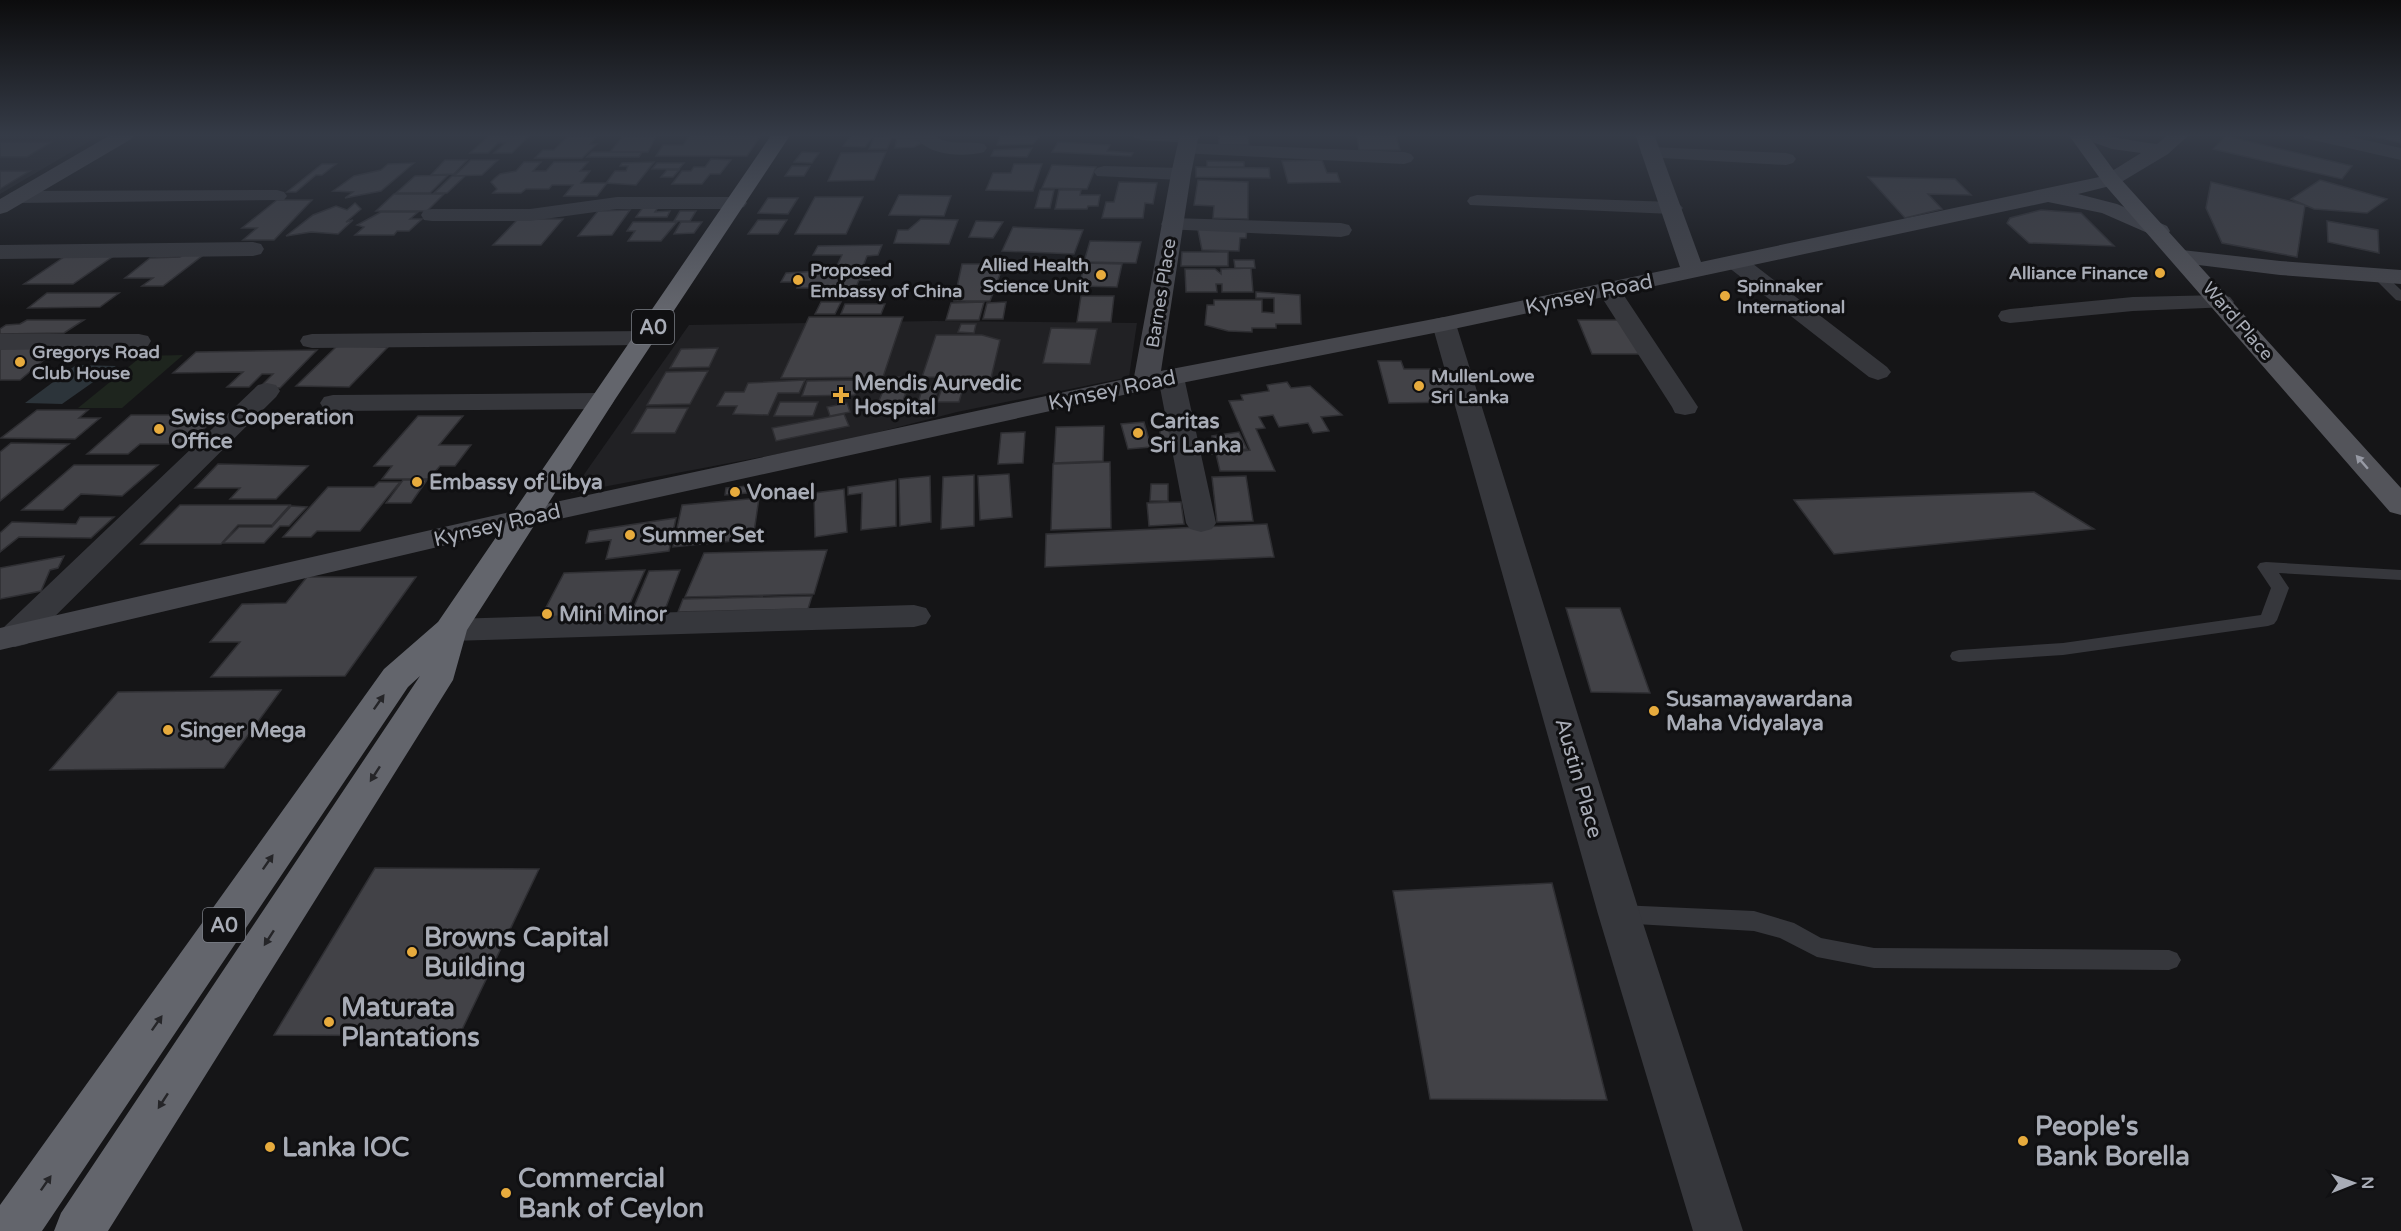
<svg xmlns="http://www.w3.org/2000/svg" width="2401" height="1231" font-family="'Varela Round',sans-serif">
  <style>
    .built { fill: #212124 }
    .green { fill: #1e251e }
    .water { fill: #2c343a }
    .building { fill: #424247; stroke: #2f2f33; stroke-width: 1.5 }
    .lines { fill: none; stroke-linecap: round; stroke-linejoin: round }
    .lane { fill: #36373c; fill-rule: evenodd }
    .street { fill: #36373c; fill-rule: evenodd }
    .secondary { fill: #45464c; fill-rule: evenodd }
    .primary { fill: #53545a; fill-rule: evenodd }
    .highway { fill: #63656c; fill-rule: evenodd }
    .oneway { fill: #979aa4 }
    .oneway2 { fill: #252528 }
    .poi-dot { fill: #e7ab3d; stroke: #101012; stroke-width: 2 }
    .labels { text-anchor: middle; stroke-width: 6; stroke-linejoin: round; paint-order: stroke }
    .far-poi-label { font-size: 18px; font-weight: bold; fill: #a8acb6; stroke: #101012; text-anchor: start }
    .far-street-label { font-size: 18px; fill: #a8acb6; stroke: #101012 }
    .shield { fill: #101012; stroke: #7a7d85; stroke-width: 1.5 }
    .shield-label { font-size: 20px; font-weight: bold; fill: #a8acb6 }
    .street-label { font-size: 21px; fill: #a8acb6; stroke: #101012 }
    .poi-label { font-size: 21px; font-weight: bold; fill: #a8acb6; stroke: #101012; text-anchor: start }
    .near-poi-label { font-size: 26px; font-weight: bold; fill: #a8acb6; stroke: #101012; text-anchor: start }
  </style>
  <rect width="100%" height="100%" fill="#151517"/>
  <path class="built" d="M0,134H102L0,194Z
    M934,321L1137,323L1129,377L957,412L836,443L571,493L689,325Z"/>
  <path class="green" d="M183,355L122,408H78L142,356Z"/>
  <path class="water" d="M76,365L116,366L62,404L25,403Z"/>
  <path class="building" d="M491,134H531L512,153H494L505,143H498L488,153H470Z
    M691,134H762L747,156H656L663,145H683Z
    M1001,134H1042L1033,144L997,145Z
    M1218,134H1248L1249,145H1219Z
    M2364,134H2401V143Z
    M851,135L873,136L865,147L843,146Z
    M1357,135H1396L1400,150H1359Z
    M568,136H597L590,144H597L582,158H535L543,150H554Z
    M623,136H656L648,152H610Z
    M2226,136L2352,166L2342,179L2213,149Z
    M874,137H892L887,149H869Z
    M897,137H913L922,143L914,147L895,148Z
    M0,142H52L27,157H0Z
    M1058,142L1110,145L1107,151L1133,153L1131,156L1052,152Z
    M1032,148L1027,157L991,156L994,150Z
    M592,152H642L639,157H587Z
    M802,152L819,153L812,163L794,162Z
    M886,152L874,180L828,181L841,153Z
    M711,159L731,160L720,174H710L702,184H672L682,171H691L694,167H705Z
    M445,160H467L454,174L431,175Z
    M471,160H498L482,175L454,176Z
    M1322,160L1327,173H1337L1340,182L1288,183L1282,161Z
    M1207,161L1244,162V167H1207Z
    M524,162H541L533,171H546L554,162H588L580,171H590L581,183H607L597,196H564L573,185H552L549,189H526L521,193H493L497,189L491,182L495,178L500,174L516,171Z
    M654,162L636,185L606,183L615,171H626L628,166H620L622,163Z
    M414,163L381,191L345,198L353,192L333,191L354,176L381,170L388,164Z
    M657,163H684L679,169H652Z
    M322,164H336L322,175H316L296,192H287Z
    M1014,164H1042L1033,191L986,190L993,173H1011Z
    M1052,165L1096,167L1087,189L1042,188Z
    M792,166H810L804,176H785Z
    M1196,167L1269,168L1270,178L1196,177Z
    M667,170H679L673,177H661Z
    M0,171H30L0,189Z
    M448,175L430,193H396L415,176Z
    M452,176H465L447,193H434Z
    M1868,177L1955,179L1971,195L1928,194L1942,209L1905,218Z
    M1198,180L1248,182V219L1213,218L1214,206L1194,205Z
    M2320,180L2387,199L2367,213L2314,209L2291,199Z
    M1119,182L1157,183L1153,204L1145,203L1143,218H1102L1106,202H1114Z
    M2211,182L2305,205L2297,257L2222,243L2206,208Z
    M1040,190H1054L1050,208H1035Z
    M1059,190H1081L1080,195H1100L1098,206H1088L1087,209H1055Z
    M394,194H444L427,211H376Z
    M899,195L951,196L944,216L889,215Z
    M815,197H863L846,234H795Z
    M768,198H798L788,214L758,213Z
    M277,200H312L274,240H243L257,228H242Z
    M355,203L361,209L346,222L353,220L338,234L311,232L286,236L313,215L336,206L347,210Z
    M644,206H659L655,212L670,211L667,217H636Z
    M630,210L612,235L578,236L598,211Z
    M2041,210L2081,213L2114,246L2029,243L2007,223L2010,218Z
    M680,211H696L690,221H674Z
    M381,212H418L410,219H422L409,231H397L394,235H355L364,227L357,225Z
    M518,219H563L541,245H493Z
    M921,219L958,220L949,244L894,243L898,230H908Z
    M758,220H787L778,234H748Z
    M976,221L1003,222L993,238L969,237Z
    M2327,221L2378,230L2379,253L2328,242Z
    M633,222H677L661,241H628L635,231H627Z
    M681,222H702L694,233L674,234Z
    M1197,225L1247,227L1246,238H1240L1239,251L1202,250Z
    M1013,227L1083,230L1074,254L1002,251Z
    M1090,241L1141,242L1136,263L1084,262Z
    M882,245L878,255L867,256L861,272H873L870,280H859L854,292H847L844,298H826L828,294H817L820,288H797L800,282H781L786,273L835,270L842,255H813L818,246Z
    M1182,252H1228V266H1181Z
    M186,253H206L163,286H142L153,278H125L150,258L180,257Z
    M67,255H115L73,284H24Z
    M1234,260H1254L1255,268H1235Z
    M1085,263L1122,264L1117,287L1079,286Z
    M962,264H982L981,269H1002L990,301H954Z
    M1251,268L1253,292H1222V284H1216L1217,292H1186L1185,269H1215L1221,274V269Z
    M1256,292L1300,295L1301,324H1276V328H1252V332L1228,331L1205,325L1207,305H1214V300H1262V312L1274,313V298H1256Z
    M47,293H119L100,307L28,308Z
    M1081,296H1114L1111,322H1077Z
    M821,302H841L835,314H815Z
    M984,302L979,320H946L951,303Z
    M1006,302L1003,319H983L987,303Z
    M845,304H885L881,314H841Z
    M809,317H903L883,377L781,378Z
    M27,320H84L64,333L0,334V329L6,325L20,324Z
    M1578,320H1626L1642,354H1592Z
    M961,324H976L974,333L958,332Z
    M1051,328L1097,329L1090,364L1043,363Z
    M936,335H982L1000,340L991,378L922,377Z
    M63,344L20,380H0V345Z
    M337,346L388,347L349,387L296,386Z
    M718,348L709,367L670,368L681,349Z
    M317,350L280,388H259L273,374H262L249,387H227L243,372L173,373L196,352Z
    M1378,361H1401L1404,369H1449L1460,402L1389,403Z
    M708,371L690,404L647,405L666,372Z
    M889,377H912L899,411L875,410Z
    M805,380L799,393H778L768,415L733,414L737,406H717L725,392H744L748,383Z
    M859,380L855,395L802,396L807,381Z
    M1287,382L1291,388L1310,386L1342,415L1321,417L1329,431L1313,433L1308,423L1279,427L1273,415L1259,417L1265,428L1256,429L1275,471H1220L1216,454L1250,450L1229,401L1243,400L1241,395L1269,391L1267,385Z
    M923,386L939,387L933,403H918Z
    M942,388H963L959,402H937Z
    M780,402H818L813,416H774Z
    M847,403L850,412L830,416L827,407Z
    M647,408H688L675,433H632Z
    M37,410H88L79,418H100L75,439L1,438Z
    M844,414L849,426L776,441L772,428Z
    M131,415H217L190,444H140L128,454H87Z
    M418,416H463L439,445H471L455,466H440L429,479H382L392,466H374Z
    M1144,422L1151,447L1128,449L1121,424Z
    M1182,425L1187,446L1163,448L1159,427Z
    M1104,426L1103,461L1054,463L1056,427Z
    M1025,432L1023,463L998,464L1001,433Z
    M1239,432L1247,449L1212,454V436Z
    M11,443L69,444L0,501V452Z
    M1110,462L1111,528L1051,530L1053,464Z
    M218,464L308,466L276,499H230L240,488H195Z
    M74,465H158L122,496L81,494L63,510H22Z
    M1009,474L1012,517L980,520L978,476Z
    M974,475V526L941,529L943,477Z
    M930,476L931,522L900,526L899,479Z
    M1246,476L1253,521L1217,522L1212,477Z
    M403,480H427L411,503H386Z
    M896,480V526L861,530L862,493L848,495V487Z
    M379,482H400L360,531H317L311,537H283L328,487H374Z
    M1151,484H1168V501H1150Z
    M747,486V493L725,495L726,488Z
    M844,489L847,532L815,537L814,493Z
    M2034,492L2094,529L1834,554L1794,500Z
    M759,498L753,539L673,547L682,505Z
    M1181,502L1184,524L1149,526L1147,503Z
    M180,505H290L272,525H238L221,544H141Z
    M291,506L307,507L289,526H280L264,543H223L239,527H272Z
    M80,517H114L91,538L19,537L0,552V533L12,522L76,524Z
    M676,518L669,551L606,559L611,540L586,543L589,531Z
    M1267,524L1274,557L1045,567L1046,534Z
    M827,550L814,594L685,597L704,553Z
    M64,556L58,568L50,570L41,591L0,599V568Z
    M645,570L625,615L541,617L564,573Z
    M680,570L663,615L630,616L649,571Z
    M307,577H416L345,676L211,677L240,642H210L242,604L286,603Z
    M812,596L808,609L678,612L683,599Z
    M1566,608H1620L1650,693L1591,692Z
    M281,690L224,768L50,770L118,692Z
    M375,868L539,869L459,1036L274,1035Z
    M1552,883L1607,1100L1430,1099L1393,891Z"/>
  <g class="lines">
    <path class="lane" d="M2378,271L2382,272L2401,290V301L2396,300L2374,278L2372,275L2374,272Z
      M2266,562L2401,570V580L2279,573L2289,588L2277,620L2274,624L2268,626L2063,655L1959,662L1952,660L1950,656L1952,652L1959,650L2063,643L2261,615L2271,588L2257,567L2260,563Z
      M1619,905L1754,911L1794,923L1821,938L1874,948L2169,950L2177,953L2181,960L2177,967L2169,970L1874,968L1817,957L1780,938L1754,931L1619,923L1611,921L1608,914L1611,907Z"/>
    <path class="street" d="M883,134H933C946,147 967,140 984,144L987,148L984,152C965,157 933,156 919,141L885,138Z
      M1133,134H1198L1200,137L1197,141L1190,143L1142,140L1135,138Z
      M2302,134H2338L2401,148V160L2304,138Z
      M1187,143L1404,152L1411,154L1414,158L1411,162L1404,164L1180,153L1177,149L1180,145Z
      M1651,147L1786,153L1793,155L1796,159L1793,163L1786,165L1644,157L1641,153L1644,149Z
      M1104,166L1181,168L1188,170L1191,174L1188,178L1181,180L1097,176L1094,172L1097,168Z
      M277,190L284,192L287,196L284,200L17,203L10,201L7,197L10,193L17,191Z
      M1477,195L1672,202L1679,204L1683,208L1679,212L1672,214L1470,205L1467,201L1470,197Z
      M617,197H737L744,199L747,203L744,207L737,209H617L530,221H432L424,220L421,215L424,210L432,209H530Z
      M1172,218L1341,223L1349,225L1352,230L1349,235L1341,237L1164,229L1161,224L1164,219Z
      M253,242L261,244L264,249L261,254L253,256L0,259V245Z
      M1736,255L1744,257L1887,367L1891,372L1887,377L1878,380L1869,377L1728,267L1725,262L1728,257Z
      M1609,283L1617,285L1698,407L1695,413L1685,415L1675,413L1672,407L1597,290L1601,285Z
      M2222,295L2230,297L2234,302L2230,307L2133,311L2010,323L2001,321L1998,316L2001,311L2010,309L2133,297Z
      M1444,317L1453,319L1456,324L1640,914L1743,1231H1693L1598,914L1432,324L1435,319Z
      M645,331L654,333L657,338L654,343L645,345L312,348L303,346L300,341L303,336L312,334Z
      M0,334H139L148,336L151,341L148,346L139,348L0,350Z
      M1171,369L1180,371L1184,377L1216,523L1212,529L1201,532L1190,529L1186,523L1158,377L1162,371Z
      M267,383L276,385L280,391L276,397L27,644L15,647L3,644L0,633L3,628L258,385Z
      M601,393L610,395L614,401L610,407L601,409L333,411L324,409L320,403L324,397L333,395Z
      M914,605L926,608L931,616L926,624L914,627L450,641L438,638L433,630L438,622L450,619Z"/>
    <path class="secondary" d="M112,134H135L133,138L7,212L0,214V199Z
      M1180,134H1199L1191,174L1161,371L1444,317L1680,267L1635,134H1654L1701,262L2104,176L2141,153L2112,149L2081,138L2079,134C2106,134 2130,141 2157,144L2169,134H2190L2168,154L2118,184L2078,194L2117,204L2167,226L2170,231L2167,236L2159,238L2102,213L2048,202L1444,331L1146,390L523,527L0,650V628L523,509L1134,377L1171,174Z
      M2182,250L2280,261L2401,270V284L2280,275L2174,262L2171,257L2174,252Z"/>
    <path class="primary" d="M2068,134H2087L2118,176L2401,488V515L2390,512L2104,184Z"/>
    <path class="highway" d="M772,134H791L614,401L467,630L453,680L108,1231H54L61,1213L420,676L408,687L42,1231H0V1205L384,669L438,622Z"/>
  </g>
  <defs><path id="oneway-solid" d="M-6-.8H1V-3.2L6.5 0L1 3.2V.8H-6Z" transform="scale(1.5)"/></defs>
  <use class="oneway" href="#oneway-solid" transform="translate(2362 462) rotate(-131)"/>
  <g class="oneway2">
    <use href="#oneway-solid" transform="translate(379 702) rotate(-55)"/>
    <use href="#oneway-solid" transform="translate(375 774) rotate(123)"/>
    <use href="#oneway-solid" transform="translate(268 862) rotate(-55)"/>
    <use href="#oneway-solid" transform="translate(269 938) rotate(123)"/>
    <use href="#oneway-solid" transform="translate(157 1023) rotate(-55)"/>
    <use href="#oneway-solid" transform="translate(163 1101) rotate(123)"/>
    <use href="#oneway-solid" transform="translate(46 1183) rotate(-55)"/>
  </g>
  <linearGradient id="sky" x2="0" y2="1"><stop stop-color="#0c0c0d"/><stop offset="0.44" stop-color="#353b47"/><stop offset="1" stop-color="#353b47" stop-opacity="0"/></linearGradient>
  <rect width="2401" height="307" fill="url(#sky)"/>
  <g class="poi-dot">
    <circle cx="2160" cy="273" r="6"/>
    <circle cx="1101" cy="275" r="6"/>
    <circle cx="798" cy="280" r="6"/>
    <circle cx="1725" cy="296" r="6"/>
    <circle cx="20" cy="362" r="6"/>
    <circle cx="1419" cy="386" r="6"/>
    <path d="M838 386h6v6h6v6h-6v6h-6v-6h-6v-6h6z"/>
    <circle cx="159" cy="429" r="6"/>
    <circle cx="1138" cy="433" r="6"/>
    <circle cx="417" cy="482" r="6"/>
    <circle cx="735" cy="492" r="6"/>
    <circle cx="630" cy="535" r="6"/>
    <circle cx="547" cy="614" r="6"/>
    <circle cx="1654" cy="711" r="6"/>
    <circle cx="168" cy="730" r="6"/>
    <circle cx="412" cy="952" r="6"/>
    <circle cx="329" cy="1022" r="6"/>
    <circle cx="2023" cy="1141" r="6"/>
    <circle cx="270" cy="1147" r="6"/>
    <circle cx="506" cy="1193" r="6"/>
  </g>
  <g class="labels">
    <g class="far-poi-label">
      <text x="1089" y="271" text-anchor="end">Allied Health<tspan x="1089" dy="21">Science Unit</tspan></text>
      <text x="810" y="276">Proposed<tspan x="810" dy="21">Embassy of China</tspan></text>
      <text x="2148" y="279" text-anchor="end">Alliance Finance</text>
      <text x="1737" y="292">Spinnaker<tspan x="1737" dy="21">International</tspan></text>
      <text x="32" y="358">Gregorys Road<tspan x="32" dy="21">Club House</tspan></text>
      <text x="1431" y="382">MullenLowe<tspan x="1431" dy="21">Sri Lanka</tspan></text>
    </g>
    <g class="far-street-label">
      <text transform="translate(1161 293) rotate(-81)" y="6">Barnes Place</text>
      <text transform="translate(2238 321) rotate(49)" y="6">Ward Place</text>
    </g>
    <g class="shield">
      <rect x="632" y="310" width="42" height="34" rx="4.5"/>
      <rect x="203" y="908" width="42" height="34" rx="4.5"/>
    </g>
    <g class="shield-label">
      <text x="653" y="334">A0</text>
      <text x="224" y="932">A0</text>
    </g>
    <g class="street-label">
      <text transform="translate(1589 294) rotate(-12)" y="7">Kynsey Road</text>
      <text transform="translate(1112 390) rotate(-12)" y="7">Kynsey Road</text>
      <text transform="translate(497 525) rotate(-13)" y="7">Kynsey Road</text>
      <text transform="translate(1579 778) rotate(74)" y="7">Austin Place</text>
    </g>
    <g class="poi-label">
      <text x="854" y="390">Mendis Aurvedic<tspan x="854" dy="24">Hospital</tspan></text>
      <text x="171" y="424">Swiss Cooperation<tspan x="171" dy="24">Office</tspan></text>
      <text x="1150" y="428">Caritas<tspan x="1150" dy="24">Sri Lanka</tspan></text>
      <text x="429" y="489">Embassy of Libya</text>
      <text x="747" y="499">Vonael</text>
      <text x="642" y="542">Summer Set</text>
      <text x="559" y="621">Mini Minor</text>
      <text x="1666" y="706">Susamayawardana<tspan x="1666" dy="24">Maha Vidyalaya</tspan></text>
      <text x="180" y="737">Singer Mega</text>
    </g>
    <g class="near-poi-label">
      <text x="424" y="946">Browns Capital<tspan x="424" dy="30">Building</tspan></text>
      <text x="341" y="1016">Maturata<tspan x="341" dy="30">Plantations</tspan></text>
      <text x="2035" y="1135">People's<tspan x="2035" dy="30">Bank Borella</tspan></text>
      <text x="282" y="1156">Lanka IOC</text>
      <text x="518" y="1187">Commercial<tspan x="518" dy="30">Bank of Ceylon</tspan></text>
    </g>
  </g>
  <g transform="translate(2353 1183) rotate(89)" stroke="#101012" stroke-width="4.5" paint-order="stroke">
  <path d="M0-4.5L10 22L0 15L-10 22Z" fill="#a8acb6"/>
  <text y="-9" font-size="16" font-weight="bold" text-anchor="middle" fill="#a8acb6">N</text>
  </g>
</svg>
